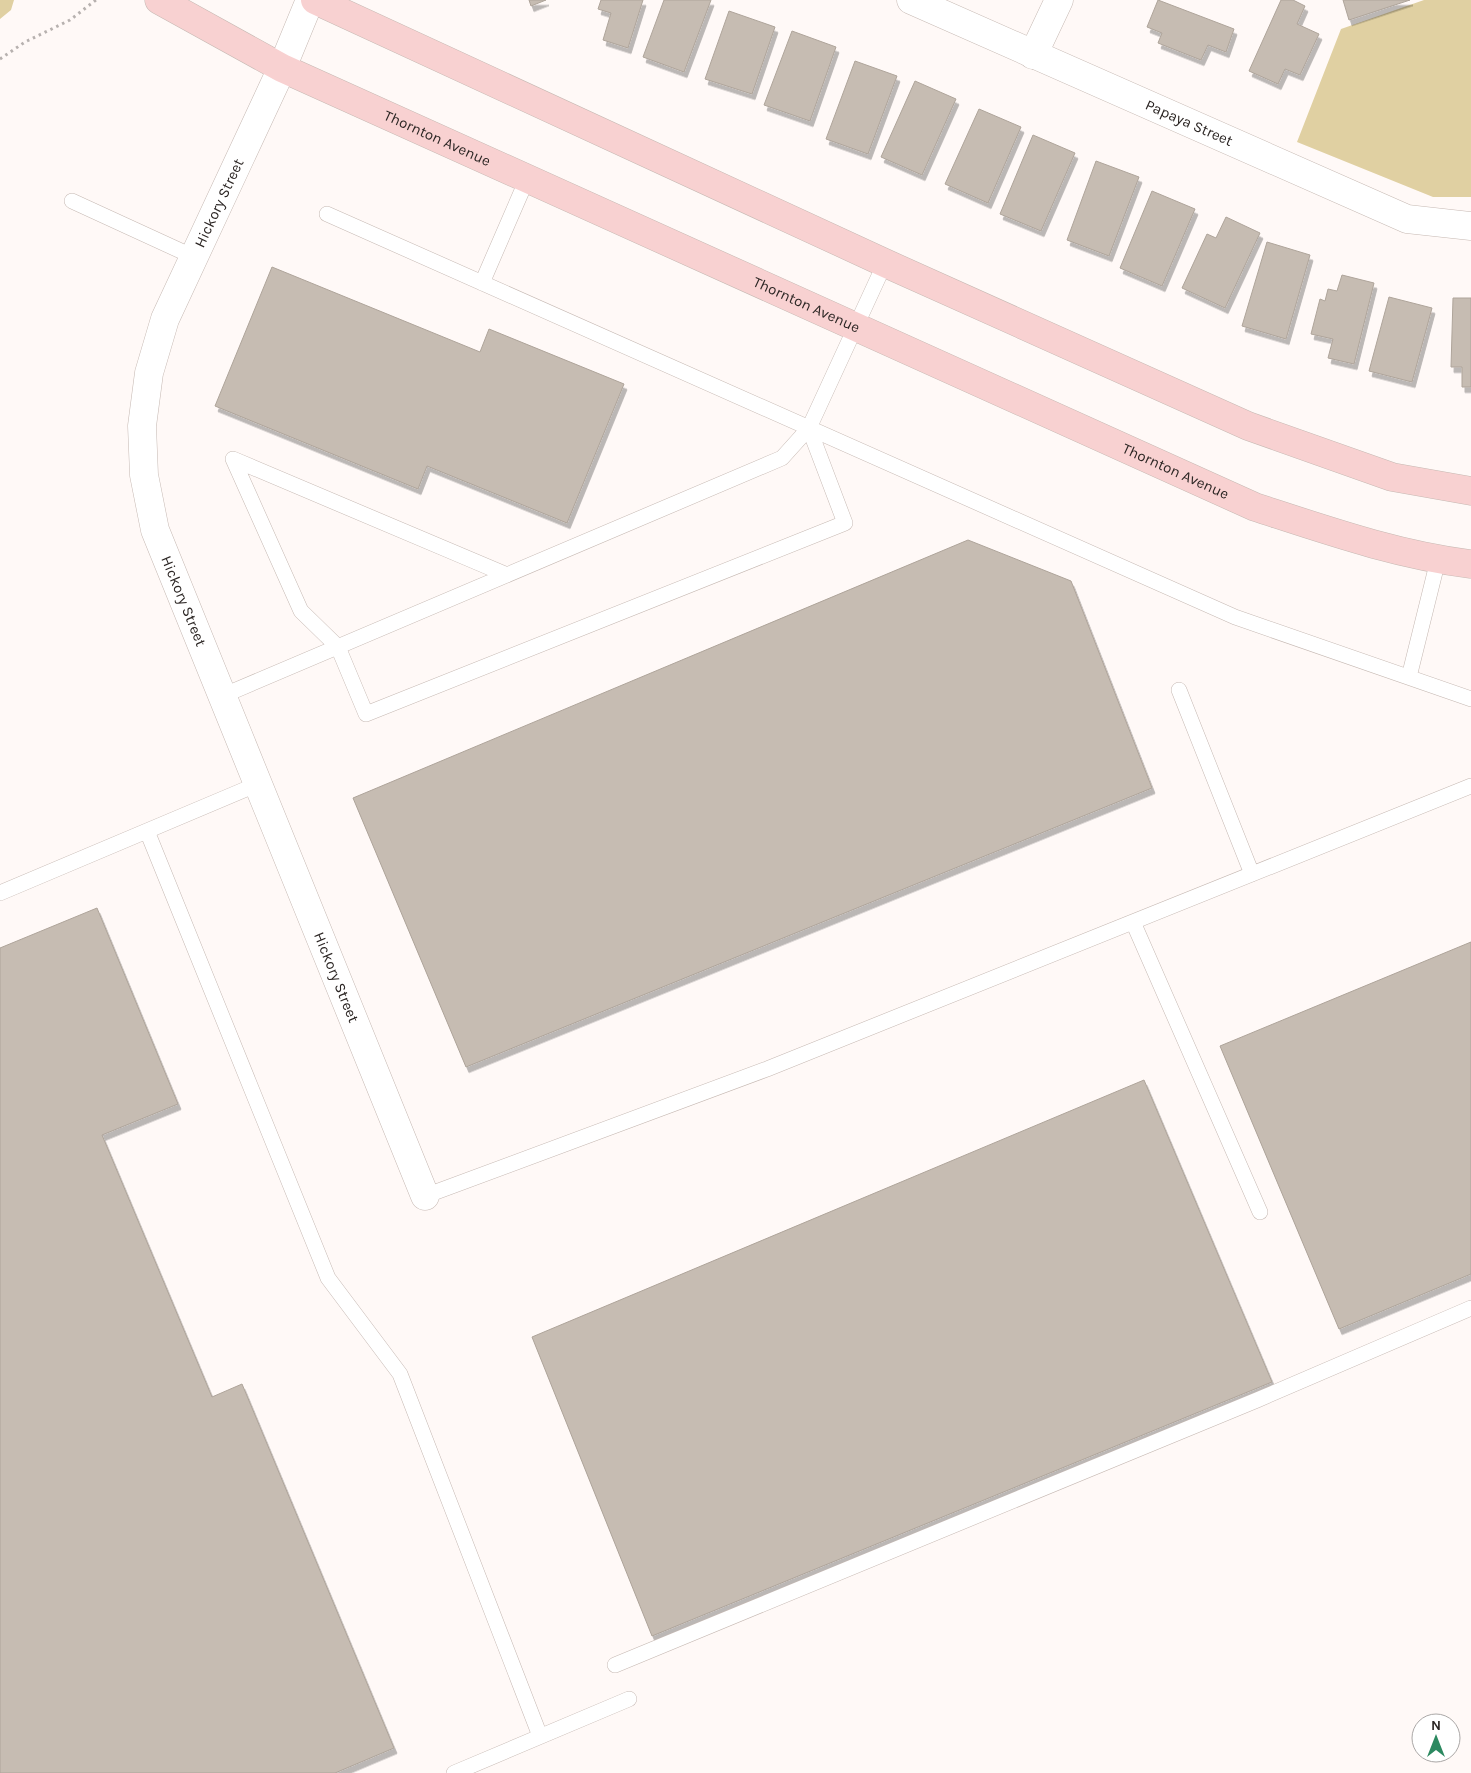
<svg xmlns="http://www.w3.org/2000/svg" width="1471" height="1773" font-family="Karla,sans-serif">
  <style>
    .green { fill: #e0d0a2 }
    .building { fill: #c6bcb2; stroke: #aea49a; filter: url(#shadow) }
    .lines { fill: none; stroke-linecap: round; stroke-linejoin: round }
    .service-casing { stroke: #c6b9b3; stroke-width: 16 }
    .minor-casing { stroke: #c6b9b3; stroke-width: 29 }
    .secondary-casing { stroke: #c6b9b3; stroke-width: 29 }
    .path { stroke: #b7b1af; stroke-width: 3; stroke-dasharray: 2.5 4; stroke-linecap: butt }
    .service { stroke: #fff; stroke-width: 15 }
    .minor { stroke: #fff; stroke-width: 28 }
    .secondary { stroke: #f8d1d1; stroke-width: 28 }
    .labels { text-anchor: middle; stroke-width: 4.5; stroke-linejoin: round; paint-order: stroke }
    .street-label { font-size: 15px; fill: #2c2624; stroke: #fff }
  </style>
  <defs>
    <filter id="shadow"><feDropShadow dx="3" dy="5.5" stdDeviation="0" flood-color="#0004"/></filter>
  </defs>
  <rect width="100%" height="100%" fill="#fff9f7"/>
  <path class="green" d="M0,0H14L11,10L0,19Z
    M1424,0H1471V197H1433L1297,142L1341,29Z"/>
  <path class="building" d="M529,0H546L531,6Z
    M601,0H643L628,48L603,40L611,13L598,9Z
    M664,0H711L684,72L643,57Z
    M1158,0L1234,29L1226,52L1208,45L1201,60L1158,43L1162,33L1147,27Z
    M1281,0H1293L1305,6L1297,24L1319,34L1300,75L1285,69L1278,84L1249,71Z
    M1343,0H1410L1349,20Z
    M729,11L775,27L752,94L705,79Z
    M792,31L836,47L810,121L764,105Z
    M855,61L897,76L868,154L826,139Z
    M915,81L956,99L922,175L881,157Z
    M979,109L1021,127L988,203L945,184Z
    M1033,135L1075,153L1041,231L1000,214Z
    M1096,161L1139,177L1109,256L1067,240Z
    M1152,191L1195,209L1162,286L1120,268Z
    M1226,217L1260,233L1225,308L1182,288L1207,234L1216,238Z
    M1267,242L1310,255L1286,339L1242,326Z
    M272,267L480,352L489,329L624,384L567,523L427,466L418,489L215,406Z
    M1342,275L1374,283L1354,364L1328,358L1333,339L1311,334L1320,299L1325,301L1328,289L1337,291Z
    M1389,297L1432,308L1412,382L1369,371Z
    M1453,298H1471V387H1462V367H1451Z
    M968,540L1071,581L1152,788L466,1067L353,798Z
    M97,908L178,1104L102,1135L212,1397L242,1384L394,1748L335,1773H0V948Z
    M1471,942V1274L1339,1329L1220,1046Z
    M1144,1080L1272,1382L652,1636L532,1337Z"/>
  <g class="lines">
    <g class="service-casing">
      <path id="service" d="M72,201L194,257
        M327,214L1235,617L1471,699
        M482,283L527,179
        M507,575L233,459L301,611L338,647L366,714L845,523L809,428
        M1409,677L1438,560
        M1179,690L1252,874
        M222,696L782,458L809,428L885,263
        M147,831L328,1278L400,1374L540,1736
        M0,893L258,784
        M1133,922L1260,1212
        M425,1196L767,1069L1471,786
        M615,1665L1257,1400L1471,1308
        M454,1773L629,1699"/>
    </g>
    <g class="minor-casing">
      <g id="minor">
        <path id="s1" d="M310,0L282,68L165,319L149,373L142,426L144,475L155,530L425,1196"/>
        <path id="s2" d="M911,0L1407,219L1471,226"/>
        <path d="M1033,55L1059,0"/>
      </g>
    </g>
    <g class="secondary-casing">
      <g id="secondary">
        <path id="s3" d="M159,0L282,68L1255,507C1326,530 1397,555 1471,564"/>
        <path d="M315,0L885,263L1248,426L1392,477L1471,491"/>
      </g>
    </g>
    <path class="path" d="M0,59L25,42L70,20L96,0"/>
    <use href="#service" class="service"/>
    <use href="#minor" class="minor"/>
    <use href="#secondary" class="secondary"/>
  </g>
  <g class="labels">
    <g class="street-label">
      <text dy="5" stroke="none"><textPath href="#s2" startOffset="304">Papaya Street</textPath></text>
      <text dy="5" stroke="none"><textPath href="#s3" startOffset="311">Thornton Avenue</textPath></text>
      <text transform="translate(219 203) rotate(-65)" y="5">Hickory Street</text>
      <text dy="5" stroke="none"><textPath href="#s3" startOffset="716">Thornton Avenue</textPath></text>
      <text dy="5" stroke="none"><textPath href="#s3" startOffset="1121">Thornton Avenue</textPath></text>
      <text dy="5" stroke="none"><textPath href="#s1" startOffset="642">Hickory Street</textPath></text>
      <text dy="5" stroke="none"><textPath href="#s1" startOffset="1048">Hickory Street</textPath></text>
    </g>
  </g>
  <g transform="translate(1436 1738)"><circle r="24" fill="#ffffff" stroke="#aba8a7"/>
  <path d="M0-4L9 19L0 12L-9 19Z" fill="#2c8960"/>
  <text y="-8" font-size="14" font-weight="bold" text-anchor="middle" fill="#2c2624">N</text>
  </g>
</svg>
